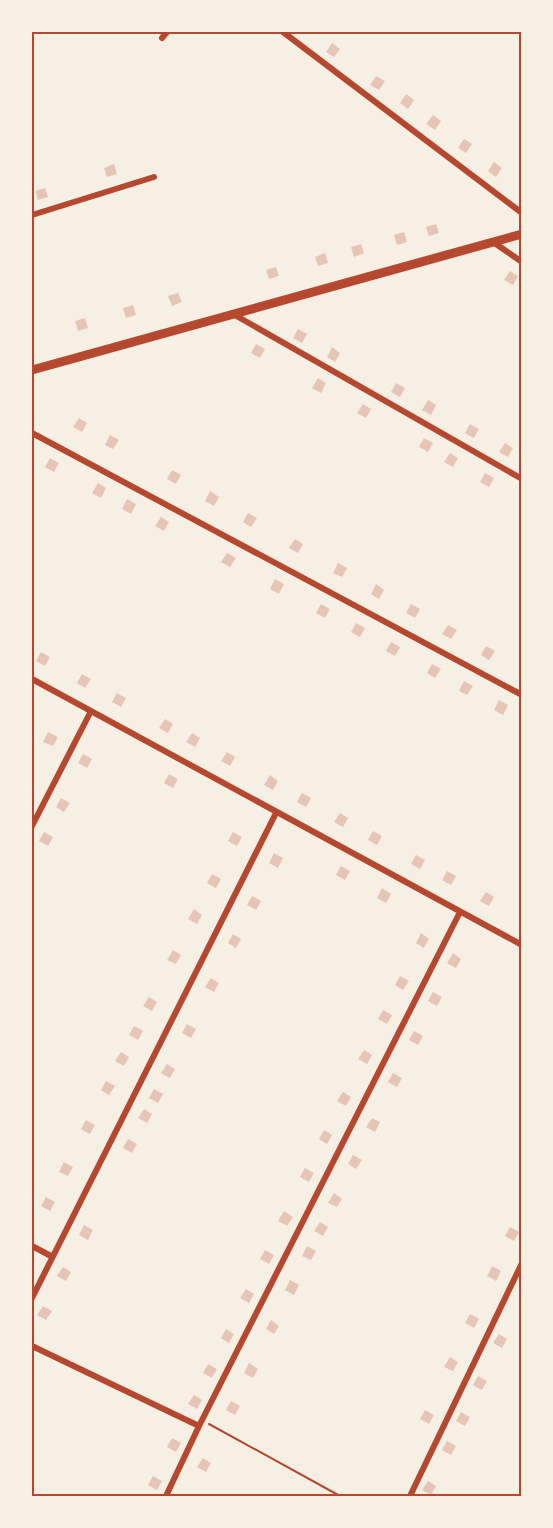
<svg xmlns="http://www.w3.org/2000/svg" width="553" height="1528" font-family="Signika,sans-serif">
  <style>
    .building { fill: #e6c5b7 }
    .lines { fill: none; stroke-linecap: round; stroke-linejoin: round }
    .path { stroke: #b5482f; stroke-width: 2 }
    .minor { stroke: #b5482f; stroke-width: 6 }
    .tertiary { stroke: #b5482f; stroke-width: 9 }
    .neatline { fill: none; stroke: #b5482f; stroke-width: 2 }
  </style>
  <rect width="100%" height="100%" fill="#f6efe4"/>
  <path class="building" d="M332,43L340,49L334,57L326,52Z
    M376,76L385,81L379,90L370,85Z
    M406,94L414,100L408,109L400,103Z
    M433,115L441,121L435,130L426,124Z
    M464,139L472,144L466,153L458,148Z
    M494,162L502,168L496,177L488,171Z
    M114,164L117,174L107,177L104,168Z
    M45,188L48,197L38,200L35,191Z
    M436,224L439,233L429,236L426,227Z
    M404,232L407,242L397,245L394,235Z
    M361,244L364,253L354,257L351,247Z
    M325,253L328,263L318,266L315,257Z
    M276,267L279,276L269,279L266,270Z
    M510,271L518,276L513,285L504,280Z
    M178,293L182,302L172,306L168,296Z
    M133,305L136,315L126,318L123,308Z
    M85,318L88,328L78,331L75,321Z
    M298,329L307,334L302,343L293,338Z
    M256,344L265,349L260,358L251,353Z
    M332,347L340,353L335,362L327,357Z
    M318,378L326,383L321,393L312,388Z
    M396,383L405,388L400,397L391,392Z
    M428,400L436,405L431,415L422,410Z
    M363,404L371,409L366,418L357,413Z
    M79,418L87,423L82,432L73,427Z
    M470,424L479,429L474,438L465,433Z
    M110,435L119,440L113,449L105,445Z
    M424,438L433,443L428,452L419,447Z
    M505,443L513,448L508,457L499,452Z
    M450,453L458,458L453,467L444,462Z
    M50,458L59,463L54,472L45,467Z
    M172,470L181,475L176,484L167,479Z
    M485,473L494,478L489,487L480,482Z
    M98,483L106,488L101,498L92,493Z
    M210,491L219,497L214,506L205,501Z
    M127,499L136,504L131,514L122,509Z
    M248,513L257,518L251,527L243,522Z
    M161,517L169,522L164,531L155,526Z
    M295,539L303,544L298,553L289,548Z
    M227,553L236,558L230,567L221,562Z
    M338,563L347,568L342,577L333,573Z
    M275,579L284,584L279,594L270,589Z
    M376,584L384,590L379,599L371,594Z
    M321,604L330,609L325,618L316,613Z
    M411,604L420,609L415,618L406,613Z
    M356,623L365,628L360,637L351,632Z
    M448,625L457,630L451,639L442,634Z
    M391,642L400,647L395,656L386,651Z
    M486,646L495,651L489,660L481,655Z
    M41,652L50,657L45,666L36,661Z
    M432,664L441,669L435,678L427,673Z
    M82,674L91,679L85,688L77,683Z
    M464,681L473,686L467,695L459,691Z
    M117,693L126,698L121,707L112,702Z
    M499,700L508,705L503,715L494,710Z
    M165,719L173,724L168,733L159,728Z
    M48,732L58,737L53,746L43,742Z
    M192,733L200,738L195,747L186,742Z
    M227,752L235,757L230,766L221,761Z
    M83,754L92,759L87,768L78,763Z
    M169,774L178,779L173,788L164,783Z
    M270,775L278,781L273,790L264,785Z
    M302,793L311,798L306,807L297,802Z
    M61,798L70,803L64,812L56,807Z
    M340,813L348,818L343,827L334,822Z
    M373,831L382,836L377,845L368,840Z
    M44,832L53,837L48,846L39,841Z
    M233,832L242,837L237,846L228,841Z
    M274,853L283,858L278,868L269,863Z
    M416,855L425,860L420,869L411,864Z
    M341,866L350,871L345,880L336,875Z
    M447,871L456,876L451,885L442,880Z
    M212,874L221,879L216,888L207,883Z
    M382,888L391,894L386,903L377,898Z
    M486,892L494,897L489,906L480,901Z
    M252,896L261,901L256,910L247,905Z
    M194,909L202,915L197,924L188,919Z
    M421,933L429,939L424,948L416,943Z
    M233,934L241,939L236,948L228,943Z
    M173,950L181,955L176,964L167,960Z
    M453,953L461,959L456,968L447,963Z
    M400,976L409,981L403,990L395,985Z
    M211,978L219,983L214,992L205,987Z
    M433,992L442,997L437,1006L428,1001Z
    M149,997L157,1002L152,1011L143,1006Z
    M383,1010L392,1015L387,1024L378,1019Z
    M187,1024L196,1029L191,1038L182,1033Z
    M134,1026L143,1031L138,1040L129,1035Z
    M414,1031L423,1036L418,1045L409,1040Z
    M364,1050L372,1055L367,1064L358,1059Z
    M121,1052L129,1057L124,1066L115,1061Z
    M167,1064L175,1069L170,1078L161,1073Z
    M393,1073L402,1078L397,1087L388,1082Z
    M106,1081L115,1086L109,1095L101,1090Z
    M154,1089L163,1094L158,1103L149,1098Z
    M343,1092L351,1097L346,1106L337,1101Z
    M144,1109L152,1114L147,1123L138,1118Z
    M372,1118L380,1122L375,1132L366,1127Z
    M86,1120L95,1125L90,1134L81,1129Z
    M324,1130L332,1135L327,1144L319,1139Z
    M128,1139L137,1144L132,1153L123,1148Z
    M353,1155L362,1160L356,1169L348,1164Z
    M64,1162L73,1167L68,1176L59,1172Z
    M305,1168L314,1173L309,1182L300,1177Z
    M334,1193L342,1199L337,1207L328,1203Z
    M46,1197L55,1202L50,1211L41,1206Z
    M284,1211L293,1217L287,1226L278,1221Z
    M320,1222L328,1227L323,1236L314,1231Z
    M84,1225L93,1230L88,1240L79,1235Z
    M510,1227L519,1232L514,1241L505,1236Z
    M307,1246L316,1251L311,1260L302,1256Z
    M265,1250L274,1255L269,1264L260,1259Z
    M492,1266L501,1271L496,1281L487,1276Z
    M63,1267L71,1272L66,1281L57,1276Z
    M290,1280L299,1285L294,1295L285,1290Z
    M246,1289L254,1294L249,1303L240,1298Z
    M43,1306L52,1311L46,1320L37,1315Z
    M470,1314L479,1319L474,1328L465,1323Z
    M271,1320L279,1326L274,1334L266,1329Z
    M226,1329L234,1334L229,1343L221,1338Z
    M499,1334L507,1339L502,1348L493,1343Z
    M450,1357L458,1362L453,1371L444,1367Z
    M249,1363L258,1369L253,1378L244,1373Z
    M208,1364L217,1369L212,1378L203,1373Z
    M478,1376L487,1381L482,1390L473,1385Z
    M194,1395L202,1400L197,1409L188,1404Z
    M231,1401L240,1406L235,1415L226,1410Z
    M425,1410L434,1415L429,1424L420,1419Z
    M461,1412L470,1417L465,1426L456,1421Z
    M172,1438L181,1443L176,1452L167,1447Z
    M447,1441L456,1446L451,1455L442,1450Z
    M203,1458L211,1463L206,1472L197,1467Z
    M153,1476L162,1481L157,1490L148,1485Z
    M428,1481L436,1486L431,1495L422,1490Z"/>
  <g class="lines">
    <path class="path" d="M209,1424L340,1496"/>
    <path class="minor" d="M283,32L522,213
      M162,38L167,32
      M32,215L154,177
      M493,242L522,262
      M233,314L522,479
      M32,433L522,695
      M32,679L522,945
      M32,826L91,711
      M32,1246L51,1256
      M32,1298L276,813
      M32,1346L199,1426
      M166,1496L199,1426L460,912
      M410,1496L522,1263"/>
    <path class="tertiary" d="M32,370L522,234"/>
  </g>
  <rect width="553" height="1528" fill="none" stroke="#f6efe4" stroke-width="66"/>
  <rect x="33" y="33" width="487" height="1462" class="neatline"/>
</svg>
